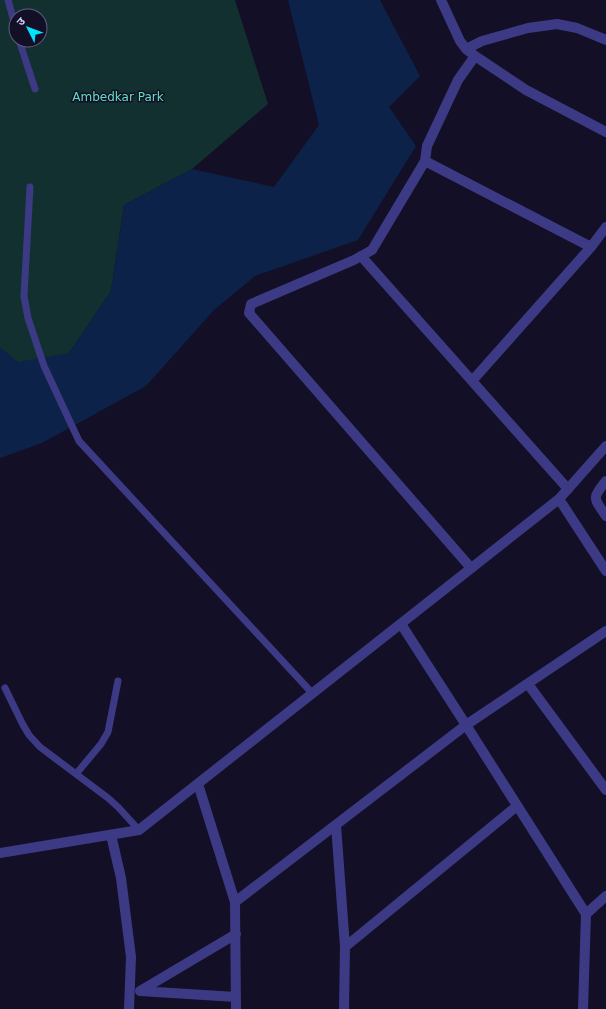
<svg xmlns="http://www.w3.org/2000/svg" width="606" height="1009" font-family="'DejaVu Sans','Noto Sans Devanagari',sans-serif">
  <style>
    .green { fill: #12302f; fill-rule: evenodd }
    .water { fill: #0c2248 }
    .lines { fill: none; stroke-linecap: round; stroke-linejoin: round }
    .service { stroke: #3d3a85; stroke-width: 7 }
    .minor { stroke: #3d3a85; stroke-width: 10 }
    .tertiary { stroke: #3d3a85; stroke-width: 10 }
    .labels { text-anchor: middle; stroke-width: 3; stroke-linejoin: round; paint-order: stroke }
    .park-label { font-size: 12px; fill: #5fe0c0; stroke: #130f26 }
  </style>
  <rect width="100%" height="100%" fill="#130f26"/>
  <path class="green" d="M0,0H235L268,104L192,169L124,205L111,291L69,353L44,366L18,362L0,350ZM16,16H40V40H16Z"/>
  <path class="water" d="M288,0H380L420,76L389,107L416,146L358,240L255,276L214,310L146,386L42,443L0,458V347L18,362L69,353L111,291L124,205L192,169L274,187L319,125Z"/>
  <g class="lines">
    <path class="service" d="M8,0L16,29
      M19,40L35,89
      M30,187L24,296L28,318L44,366L79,441L313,694
      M5,688L22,723L29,735L40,747L108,798L118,807L139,830
      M76,774L101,744L108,732L118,681"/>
    <path class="minor" d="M441,0L460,41L466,49L475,56L526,90L606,132
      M466,49L482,41L528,28L557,24L577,28L606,40
      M425,161L591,247
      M361,256L568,489
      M472,381L591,247L606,227
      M606,481C591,499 594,498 606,516
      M471,568L249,313L251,304L354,260L372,250L425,161L427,146L458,80L475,56
      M401,624L466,725L606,631
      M528,684L606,790
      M198,784L235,902L236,1009
      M336,825L345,947L344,1009
      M111,835L121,878L131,957L129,1009
      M235,902L466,725L586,914L583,1009
      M586,914L606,896
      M345,947L517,806
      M140,991L236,934
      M140,991L236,997"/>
    <path class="tertiary" d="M559,499L606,571
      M0,853L139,830L559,499L606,446"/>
  </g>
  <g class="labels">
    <g class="park-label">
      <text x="118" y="101">Ambedkar Park</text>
    </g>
  </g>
  <g transform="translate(28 28) rotate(312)"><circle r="19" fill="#130f26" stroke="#625e7d"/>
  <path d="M0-3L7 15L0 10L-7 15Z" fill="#00e5ff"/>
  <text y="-6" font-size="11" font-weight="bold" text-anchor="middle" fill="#d9d4ff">उ</text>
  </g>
</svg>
